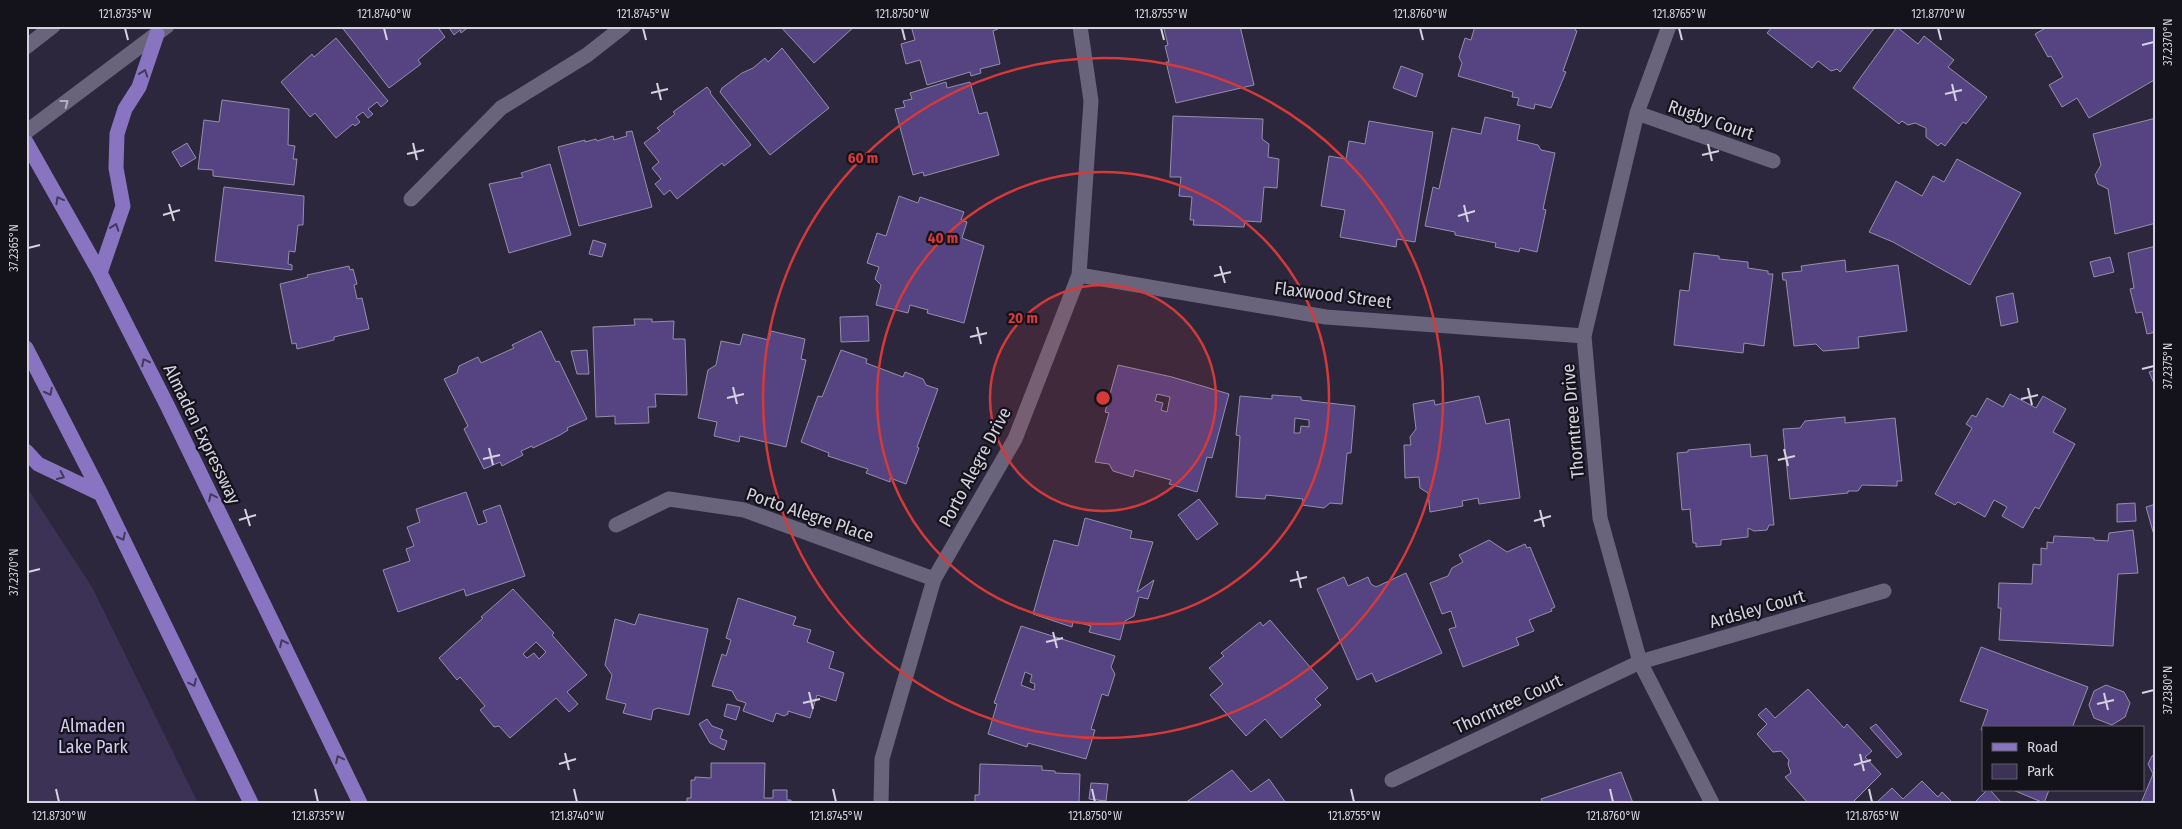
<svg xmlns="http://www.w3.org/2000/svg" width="2182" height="829" font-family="'Fira Sans Condensed',sans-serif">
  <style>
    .green { fill: #3b3256 }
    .building { fill: #554382; stroke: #958fa9; fill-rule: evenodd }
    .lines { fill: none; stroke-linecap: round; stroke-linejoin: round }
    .minor { stroke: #69647c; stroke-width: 15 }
    .major { stroke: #8974c1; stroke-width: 15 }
    .oneway { stroke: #43395d }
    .oneway2 { stroke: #b5b1c2 }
    .ticks { fill: none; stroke: #d5d2e0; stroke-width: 2 }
    .ring { fill: none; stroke: #d6393a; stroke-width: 2.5 }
    .labels { text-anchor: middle; stroke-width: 4.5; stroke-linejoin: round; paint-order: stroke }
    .street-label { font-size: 18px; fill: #d5d2e0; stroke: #14121b }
    .park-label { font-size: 18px; fill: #d5cdf3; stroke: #14121b }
    .centre { fill: #d6393a; stroke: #14121b; stroke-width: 2.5 }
    .ring-label { font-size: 15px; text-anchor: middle; font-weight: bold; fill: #d6393a; stroke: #14121b; stroke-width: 4.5; stroke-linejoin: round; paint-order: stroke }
    .neatline { fill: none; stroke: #d5d2e0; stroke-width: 2 }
    .ticks-label { font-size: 12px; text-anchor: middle; fill: #d5d2e0 }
  </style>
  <rect width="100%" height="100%" fill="#2c273c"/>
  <path class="green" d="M26,486L92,587L198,803H26Z"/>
  <path class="building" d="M341,26H437L445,37L418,60L421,64L389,88Z
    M448,26H470L461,33L460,30L454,35Z
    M780,26H855L814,63Z
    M911,26H997L998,29L993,31L1000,64L980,69L981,73L971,76L970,72L927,85L920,60L906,64L901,44L915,40Z
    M1240,26L1254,85L1176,103L1166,62H1169L1165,46L1168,45L1164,29L1174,26Z
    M1475,26H1577L1575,30L1577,31L1563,71L1566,72L1551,108L1535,104L1534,109L1517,105L1519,98L1512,97L1513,92L1458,76L1462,63L1459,57L1465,38L1471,40Z
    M1773,26H1876L1840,72L1837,69L1831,71L1818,61L1812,68L1767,33Z
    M2049,26H2156V79L2089,118L2077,98L2062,107L2049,85L2063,77L2051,56L2048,57L2035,34Z
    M1897,27L1918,44L1924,36L1954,60L1948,67L1987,97L1966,124L1963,122L1945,146L1941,143L1938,146L1926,137V128L1915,123L1908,125L1902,121L1899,124L1853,88Z
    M336,38L388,101L381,107L377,102L368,109L373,114L368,118L363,112L356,117L360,122L355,126L353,124L336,138L315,113L310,117L281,82L312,54L314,57Z
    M782,48L829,108L770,155L720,92L722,88L742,73L753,68L765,58L768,62Z
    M1401,66L1423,74L1416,97L1393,88Z
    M946,82L947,88L970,82L979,114L987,112L999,155L924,176L923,172L913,175L895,109L905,107L903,101L912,99L910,93Z
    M707,87L711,92L710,93L751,145L724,166L722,163L677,199L670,190L664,195L655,184L661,179L652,168L659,162L644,143L660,131L657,128L675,114L673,112Z
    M222,100L289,109L288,145L295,146L293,159H297L294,185L213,176V170L198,169L204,120L219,122Z
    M1173,116L1263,119L1262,139L1269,144L1268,157L1279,159L1277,188L1264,187L1261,222L1245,221L1244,227L1193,225L1194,220H1190L1192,197L1179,196L1181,177H1170Z
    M1485,117L1520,125L1517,140L1538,145L1541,150L1555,153L1543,209L1546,210L1537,252L1520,248L1519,252L1495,247L1496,243L1455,235V232L1425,226L1433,187L1439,189L1452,128L1481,134Z
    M2156,118V223L2115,234L2108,189L2098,184L2095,175L2101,165L2093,134Z
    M1369,121L1433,132L1415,242L1397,239L1396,247L1340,237L1345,210L1321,206L1329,156L1346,159L1349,141L1365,144Z
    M632,131L652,207L579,226L558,147L585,140V142L596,139L597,141L613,136L614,140L627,136L626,132Z
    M187,143L196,158L181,167L172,152Z
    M1957,159L2021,193L1970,285L1893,242L1869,232L1896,181L1922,196L1933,176L1944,182Z
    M550,164L571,235L509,253L489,184L523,177L521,173Z
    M224,187L304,196L303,225H298L295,252L289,251L288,264L292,265V270L215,261Z
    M899,196L918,203L920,197L964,212L961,220L967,222L962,238L984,246L964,323L927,313L928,310L910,305L908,313L876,305L881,285L875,279L879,267L867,263L877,233L886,236Z
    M593,240L606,244L602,257L589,254Z
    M2156,246V332L2147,334L2142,312L2136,313L2130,289L2134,288L2128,253Z
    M1694,253L1719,256V259L1748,262V268L1768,271V274H1773L1764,346L1744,343L1743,353L1674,345L1680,290L1689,291Z
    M2110,257L2114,272L2094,277L2090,262Z
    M1845,260L1846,272L1898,265L1907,331L1858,337L1859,348L1823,351L1816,344L1794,346L1786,280H1783L1782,273L1802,271L1801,266Z
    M349,266L350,270L353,269L357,284L354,285L357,299L362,298L369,329L334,337V340L297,349L296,343L292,344L280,284L308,277L307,275Z
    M2013,293L2018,322L2001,326L1996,297Z
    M868,316L869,341L841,342L840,317Z
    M634,319H652V322L674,321L673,339H685L687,395L655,394L656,407H648L649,423L615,424V416L596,417L593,327L635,325Z
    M541,331L556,362L559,361L587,419L567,428L568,430L560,435L533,448L532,446L521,451L523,455L502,466L500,462L484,469L464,429L468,426L444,379L457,373L459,366L478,357L481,363L514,348L512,345Z
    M771,331L805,339L801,359L806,360L786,447L740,436L739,442L714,436L717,422L698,418L708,370L716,365L721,341L740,345L743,334L769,340Z
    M587,350L589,374H577L571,351Z
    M841,350L867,359L866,363L903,377L905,372L923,379L926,385L938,389L917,447L919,448L906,484L890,478V482L866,473L868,469L828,456L829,453L801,442L818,396L822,397Z
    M1118,365L1172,377L1229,394L1212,458L1207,457L1197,492L1169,484L1171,480L1135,470L1133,477L1113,471L1109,464L1095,462L1109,413L1105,412ZM1157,394L1170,397L1167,412L1161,410L1163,403L1155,401Z
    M2156,370V388L2149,372Z
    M2010,394L2036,408L2043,396L2066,409L2053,432L2075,444L2039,509L2035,507L2023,528L2002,516L2007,507L1994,500L1985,517L1958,502L1955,505L1935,494L1972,428L1966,424L1972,415L1976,417L1987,398L2003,407Z
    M1272,395L1301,397V400L1355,406L1351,453H1347L1342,504L1330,503L1324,508L1302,505L1303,499L1266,495L1265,499L1236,497L1240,436L1236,435L1240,396L1272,399ZM1295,418L1309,420V427L1301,426L1300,433H1294Z
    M1479,396L1486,424L1509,419L1520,498L1479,504L1478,498L1462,501L1463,506L1430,512L1428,493L1420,488L1419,477L1405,478L1404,445H1411L1410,437L1416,429L1413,404L1434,400L1435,405Z
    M1845,417V423L1895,418L1902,481H1897V486L1862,485L1858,491H1848V493L1790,499L1783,429L1800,428L1805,421Z
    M1750,444L1751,457L1767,455L1774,525H1769L1767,530L1754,531L1748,528V537L1721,540V545L1696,547V543H1693L1690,509L1682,510L1677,453L1688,452V450Z
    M466,492L478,525L487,522L483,511L500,505L525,576L466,596L464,589L398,612L383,570L410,561L406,549L414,546L407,527L420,522L416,509Z
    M1199,499L1218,524L1197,540L1178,515Z
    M2135,503L2136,521L2117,522V504Z
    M2156,504V542L2146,507Z
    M1085,518L1132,531L1130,538L1153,542L1137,592L1154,580L1148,599L1139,597L1134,616L1125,621L1120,640L1089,632L1091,626L1073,621L1072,627L1033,614L1054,540L1078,546Z
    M2133,530L2138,573L2118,574L2113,646L1999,640L2001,608H1998L1999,583L2032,584L2033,564L2041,565V548L2047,549V542L2053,543L2054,536L2094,538V540L2108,541L2109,533Z
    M1489,540L1507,552L1525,544L1527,548L1530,547L1555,607L1551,609L1552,611L1529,620L1534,631L1516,638L1519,645L1463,667L1449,629L1456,627L1451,611L1442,614L1430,583L1448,576L1452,568L1463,562L1459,555Z
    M1406,573L1442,653L1376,682L1372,673L1357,680L1317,589L1344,577L1348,586L1368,577L1371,584L1376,587Z
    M513,589L554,633L552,635L587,675L567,692L578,704L569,712L556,698L510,738L499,726L494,727L480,710L485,706L460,677L457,680L439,658L483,618L481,617ZM536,642L546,652L539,659L534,653L527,658L523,654Z
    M738,598L796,617L793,625L811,630L807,642L834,652L829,668L844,673L836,701L817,695L810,718L788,711V714L784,716L776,713L773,722L743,711L746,703L737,700L732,691L712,686L722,654L726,656L731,640L726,638Z
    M639,614L708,629L689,715L658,708L653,710L651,720L623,713L626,704L606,699L612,675L605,665L615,619L635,625Z
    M1270,620L1328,688L1315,699L1321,705L1281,738L1265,719L1246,736L1210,695L1223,684L1209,668L1224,656L1221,653L1260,622L1263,626Z
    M1021,626L1115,656L1111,667L1115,674L1108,696L1102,694L1091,729L1095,730L1086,759L1028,743L1027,747L988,734L997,704L994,703ZM1025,672L1032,675L1030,682L1035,684L1034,690L1021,685Z
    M1981,647L2088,687L2072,728H1983V731L1981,730L1988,710L1960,701Z
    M2106,685L2124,692L2130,703L2125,717L2112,725L2094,718L2089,705L2094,691Z
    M1808,689L1844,728L1847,724L1872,751L1865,757L1881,774L1852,803H1808L1785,777L1791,773L1788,764L1789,760L1781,751L1773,752L1757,734L1767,724L1758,715L1766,708L1775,718Z
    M727,704L740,707L736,720L724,716Z
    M707,719L712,726L723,730L720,738L727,741L724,750L710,743L699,724Z
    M1876,724L1902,754L1897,758L1870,728Z
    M2156,754V803H2141L2153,774L2148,764L2152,756Z
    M711,763H765L764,798H773V790H787V800H791V803H687V798H691V780H695V777L711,778Z
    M980,764L1042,766V770L1055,771V773L1080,774L1079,802L975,803V795H979Z
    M1232,770L1251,792L1269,779L1286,803H1185Z
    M1621,772L1633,803H1543L1541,799Z
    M1922,781L1938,797L1942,792L1953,803H1876L1892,788L1903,799Z
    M1091,783L1108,784L1106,801L1089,799Z
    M1987,790H1990L2002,803H1974Z
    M2013,790H2049L2044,803Z"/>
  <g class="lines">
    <path class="minor" d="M1669,26L1637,113L1584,336L1600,518L1640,662L1712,803
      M26,47L53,26
      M1637,113L1773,161
      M26,132L167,26
      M411,199L501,108L587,55L624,26
      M1079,275L1326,317L1584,336
      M616,525L669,499L744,510L934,579
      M1392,780L1640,662L1884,591
      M881,803L882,759L934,579L1015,439L1079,275L1091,101L1080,26"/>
    <path class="major" d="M26,142L100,273L167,405L360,803
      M100,273L123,206L116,168L117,134L125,109L139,87L157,34
      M26,348L101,494L251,803
      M26,451L38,464L101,494"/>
  </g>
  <defs><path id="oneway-chevron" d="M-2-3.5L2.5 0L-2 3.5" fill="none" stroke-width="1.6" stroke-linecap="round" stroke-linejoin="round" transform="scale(1.25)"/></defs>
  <g class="oneway">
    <use href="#oneway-chevron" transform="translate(144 73) rotate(-71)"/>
    <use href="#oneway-chevron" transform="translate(59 200) rotate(-119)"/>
    <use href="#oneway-chevron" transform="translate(115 227) rotate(-71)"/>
    <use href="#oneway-chevron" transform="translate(145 362) rotate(-117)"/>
    <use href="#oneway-chevron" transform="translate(49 392) rotate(63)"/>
    <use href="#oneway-chevron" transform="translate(61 476) rotate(25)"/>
    <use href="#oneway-chevron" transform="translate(212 497) rotate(-116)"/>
    <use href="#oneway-chevron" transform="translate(122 537) rotate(64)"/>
    <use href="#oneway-chevron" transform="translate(283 643) rotate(-116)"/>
    <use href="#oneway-chevron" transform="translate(193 683) rotate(64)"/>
    <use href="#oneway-chevron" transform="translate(339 759) rotate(-116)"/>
  </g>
  <use class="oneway2" href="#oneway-chevron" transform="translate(65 103) rotate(-37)"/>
  <path class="ticks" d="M125,28L128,40M384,28L387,40M643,28L646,40M902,28L905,40M1161,28L1164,40M1420,28L1423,40M1679,28L1682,40M1938,28L1941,40M2142,45L2154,42M657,83L661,100M1952,84L1956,101M651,93L668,89M1945,94L1962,90M413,143L417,160M1708,144L1712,161M407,154L424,150M1702,155L1719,151M169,204L174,221M1464,205L1468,222M163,215L180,210M1458,216L1475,211M28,248L40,245M1220,266L1225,283M1214,276L1231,272M977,327L981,344M970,337L987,333M2142,369L2154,366M733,387L737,404M2028,388L2032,405M727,398L744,394M2021,399L2038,395M489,448L493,465M1784,449L1788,466M483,459L500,455M1778,460L1795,456M245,509L250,526M1540,510L1544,527M239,520L256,515M1534,521L1551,516M1297,571L1301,588M28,572L40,569M1290,581L1307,577M1053,632L1057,648M1046,642L1063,638M809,692L813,709M2104,693L2108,710M2142,693L2154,690M803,703L820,699M2097,704L2114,700M565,753L569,770M1860,754L1864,771M559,764L576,759M1854,765L1871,760M56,789L59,802M315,789L318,802M574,789L577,802M833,789L836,802M1092,789L1095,802M1351,789L1354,802M1610,789L1613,802M1869,789L1872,802"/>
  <circle cx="1103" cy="398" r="113" fill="#d6393a" fill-opacity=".12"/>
  <g class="ring">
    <circle cx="1103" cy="398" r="113"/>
    <circle cx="1103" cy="398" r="226"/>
    <circle cx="1103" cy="398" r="340"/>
  </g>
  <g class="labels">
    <g class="street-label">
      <text transform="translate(1711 120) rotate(19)" y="6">Rugby Court</text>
      <text transform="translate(1333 295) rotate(7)" y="6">Flaxwood Street</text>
      <text transform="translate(1573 421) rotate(-95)" y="6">Thorntree Drive</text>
      <text transform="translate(202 434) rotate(64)" y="6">Almaden Expressway</text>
      <text transform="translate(975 467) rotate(-62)" y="6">Porto Alegre Drive</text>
      <text transform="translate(810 515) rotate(19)" y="6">Porto Alegre Place</text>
      <text transform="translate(1757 609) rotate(-16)" y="6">Ardsley Court</text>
      <text transform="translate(1508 704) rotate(-25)" y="6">Thorntree Court</text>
    </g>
    <g class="park-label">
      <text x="93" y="732">Almaden<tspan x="93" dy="21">Lake Park</tspan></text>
    </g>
  </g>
  <circle cx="1103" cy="398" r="8" class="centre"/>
  <g class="ring-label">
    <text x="863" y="163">60 m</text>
    <text x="943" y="243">40 m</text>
    <text x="1023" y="323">20 m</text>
  </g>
  <rect width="2182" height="829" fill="none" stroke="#14121b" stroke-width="55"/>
  <rect x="1982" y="726" width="162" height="65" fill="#14121b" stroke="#615f6a"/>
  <rect x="1992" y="743" width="25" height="8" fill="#8974c1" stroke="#615f6a"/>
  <text x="2027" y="752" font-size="15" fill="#d5d2e0">Road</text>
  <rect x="1992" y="764" width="25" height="15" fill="#3b3256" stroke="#615f6a"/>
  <text x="2027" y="776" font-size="15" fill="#d5d2e0">Park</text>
  <rect x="28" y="28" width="2126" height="774" class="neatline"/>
  <g class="ticks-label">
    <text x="125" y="18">121.8735°W</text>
    <text x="384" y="18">121.8740°W</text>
    <text x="643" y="18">121.8745°W</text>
    <text x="902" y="18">121.8750°W</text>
    <text x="1161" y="18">121.8755°W</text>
    <text x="1420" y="18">121.8760°W</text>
    <text x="1679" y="18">121.8765°W</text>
    <text x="1938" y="18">121.8770°W</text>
    <text transform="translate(2168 42) rotate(-90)" y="4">37.2370°N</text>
    <text transform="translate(14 248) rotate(-90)" y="4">37.2365°N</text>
    <text transform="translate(2168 366) rotate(-90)" y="4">37.2375°N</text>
    <text transform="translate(14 572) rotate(-90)" y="4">37.2370°N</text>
    <text transform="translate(2168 690) rotate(-90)" y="4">37.2380°N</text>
    <text x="59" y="820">121.8730°W</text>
    <text x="318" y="820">121.8735°W</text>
    <text x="577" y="820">121.8740°W</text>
    <text x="836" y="820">121.8745°W</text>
    <text x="1095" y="820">121.8750°W</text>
    <text x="1354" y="820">121.8755°W</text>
    <text x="1613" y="820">121.8760°W</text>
    <text x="1872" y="820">121.8765°W</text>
  </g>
</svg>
